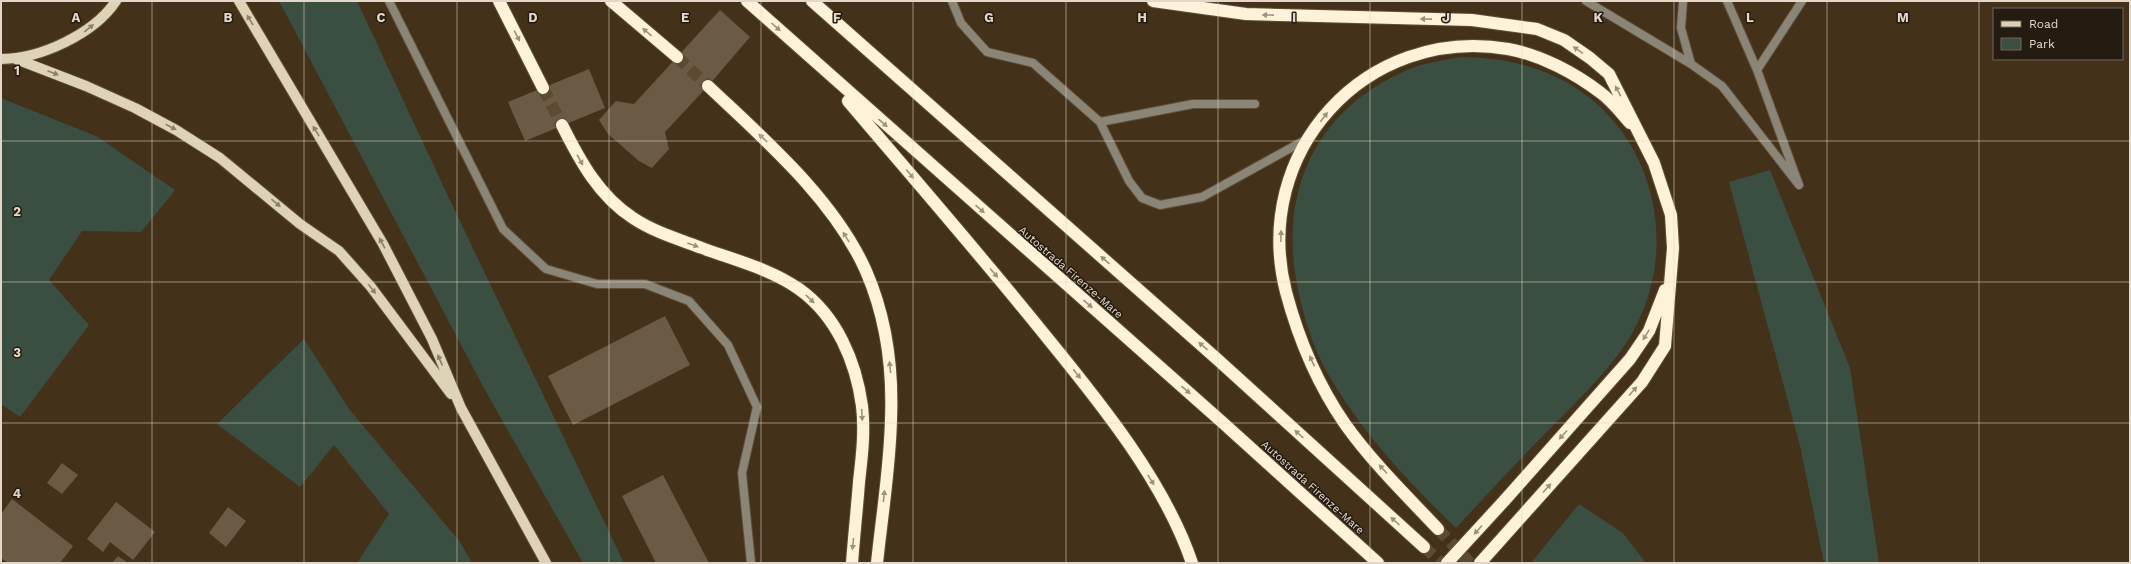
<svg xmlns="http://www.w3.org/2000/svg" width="2131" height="564" font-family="'Work Sans',sans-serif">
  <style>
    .green { fill: #3b4e42 }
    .building { fill: #6c5b44 }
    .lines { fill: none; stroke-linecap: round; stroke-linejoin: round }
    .highway-tunnel { stroke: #5c4a33; stroke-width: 12; stroke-dasharray: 12 6; stroke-linecap: butt }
    .lane-casing { stroke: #614f39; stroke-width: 10 }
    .primary-casing { stroke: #614f39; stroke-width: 12 }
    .highway-casing { stroke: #614f39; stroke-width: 14 }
    .lane { stroke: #8a8577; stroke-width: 8 }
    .primary { stroke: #dfd3b7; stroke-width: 10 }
    .highway { stroke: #fef3d8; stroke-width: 12 }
    .highway-bridge-casing { stroke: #614f39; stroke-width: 14; stroke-linecap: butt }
    .highway-bridge { stroke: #fef3d8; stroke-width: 12 }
    .oneway { fill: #9c927e }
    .oneway2 { fill: #8b806c }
    .grid { fill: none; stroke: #e4d7c9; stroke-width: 1; stroke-opacity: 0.55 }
    .labels { text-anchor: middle; stroke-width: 3; stroke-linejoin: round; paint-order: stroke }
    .street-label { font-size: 11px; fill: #e4d7c9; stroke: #241b11 }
    .grid-label { font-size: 13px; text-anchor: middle; font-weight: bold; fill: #e4d7c9; stroke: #241b11; stroke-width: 3; stroke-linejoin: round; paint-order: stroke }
  </style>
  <rect width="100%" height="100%" fill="#443119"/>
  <path class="green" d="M279,1H357L446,192L624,563H583L485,390Z
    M1462,57C1527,58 1584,79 1623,133C1665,194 1668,273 1630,337C1609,372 1569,409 1540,439C1511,468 1484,498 1456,528C1405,479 1356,426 1322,363C1312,343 1305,320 1300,298C1276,201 1310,113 1405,71C1423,63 1443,60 1462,57Z
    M1,98L96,136L175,190L141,232L82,231L49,280L89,325L20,417L1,404Z
    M1770,170L1850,368L1879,563H1824L1800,446L1729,182Z
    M304,339L349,409L460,542L472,563H357L389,514L334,445L300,487L217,424Z
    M1579,504L1623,533L1646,563H1531Z"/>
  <path class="building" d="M720,10L750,37L708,86L665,132L669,149L652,168L639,161L608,134L599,120L616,101L634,104Z
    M589,69L605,108L525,141L508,102Z
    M665,316L690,365L573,425L548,376Z
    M62,463L78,475L62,494L47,483Z
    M663,475L709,563H656L622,496Z
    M12,499L73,546L60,563H8L1,558V514Z
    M116,502L155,532L133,560L110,542L103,552L87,539Z
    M228,507L246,521L226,547L209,533Z
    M118,556L128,563H112Z"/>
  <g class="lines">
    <path class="highway-tunnel" d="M677,57L708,86
      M543,88L562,125
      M1438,529L1470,563
      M1424,547L1441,563"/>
    <g class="lane-casing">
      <path id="lane" d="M389,1L503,229L546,269L597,284H645L689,301L728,345L757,407L742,473L751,563
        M952,1L961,23L987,52L1033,63L1100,122L1193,104H1255
        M1586,1L1691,64L1722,86L1799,185L1757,70L1802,1
        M1683,1L1681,28L1691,64
        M1727,1L1757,70
        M1100,122L1129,181L1142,198L1160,205L1202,197L1307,139"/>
    </g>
    <g class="primary-casing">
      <path id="primary" d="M239,1L383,244L432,339L461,408L546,563
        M1,59C40,59 94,34 116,1
        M16,59L86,86L135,108L176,130L220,158L300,224L339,251L371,287L451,394"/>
    </g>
    <g class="highway-casing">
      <path id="highway" d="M499,1L543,88
        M611,1L677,57
        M747,1L1222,422L1378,563
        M812,1L1217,359L1424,547
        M1153,1L1246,14L1472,20L1537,29L1564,40L1590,58L1609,74L1654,163L1671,215L1673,248L1665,346L1642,382L1480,563
        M708,86C765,140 834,199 866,271C886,317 893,369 891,419C890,467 882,515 877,563
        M848,101C915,180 984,259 1049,340C1102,405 1165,483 1192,563
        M562,125C580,161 599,196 633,218C654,232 678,239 702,248C734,260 771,269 799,289C837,316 856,362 862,406C865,431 862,456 859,482C857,509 854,536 852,563
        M1504,501L1630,359L1649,331L1665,290
        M1438,529C1406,495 1372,462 1345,424C1318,385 1298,337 1286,292C1250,152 1366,25 1508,49C1541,55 1575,73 1601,93C1612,101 1621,113 1630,123"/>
    </g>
    <use href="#lane" class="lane"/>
    <use href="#primary" class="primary"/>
    <use href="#highway" class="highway"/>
    <g class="highway-bridge-casing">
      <path id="highway-bridge" d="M1447,563L1504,501"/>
    </g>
    <use href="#highway-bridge" class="highway-bridge"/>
  </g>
  <defs><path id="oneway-solid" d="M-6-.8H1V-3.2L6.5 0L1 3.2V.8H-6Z"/></defs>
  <g class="oneway">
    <use href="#oneway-solid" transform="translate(1268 15) rotate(-179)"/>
    <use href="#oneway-solid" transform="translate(1426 19) rotate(-179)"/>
    <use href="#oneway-solid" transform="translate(776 27) rotate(42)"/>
    <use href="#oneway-solid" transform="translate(647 32) rotate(-139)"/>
    <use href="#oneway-solid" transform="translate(517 36) rotate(63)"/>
    <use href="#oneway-solid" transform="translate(1578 50) rotate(-146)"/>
    <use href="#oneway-solid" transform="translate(1618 91) rotate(-118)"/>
    <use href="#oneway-solid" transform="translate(1324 117) rotate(-53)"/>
    <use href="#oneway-solid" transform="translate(883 123) rotate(41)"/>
    <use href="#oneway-solid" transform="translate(763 138) rotate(-137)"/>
    <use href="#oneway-solid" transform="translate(580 160) rotate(61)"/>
    <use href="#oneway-solid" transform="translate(910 174) rotate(50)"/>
    <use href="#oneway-solid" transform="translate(980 209) rotate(41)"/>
    <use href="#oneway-solid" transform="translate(1281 236) rotate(-89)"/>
    <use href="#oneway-solid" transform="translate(846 237) rotate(-121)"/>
    <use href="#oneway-solid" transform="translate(693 245) rotate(20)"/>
    <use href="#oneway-solid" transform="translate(1105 260) rotate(-139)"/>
    <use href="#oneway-solid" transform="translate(994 273) rotate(50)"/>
    <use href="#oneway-solid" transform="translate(810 299) rotate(43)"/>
    <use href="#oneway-solid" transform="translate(1088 304) rotate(41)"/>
    <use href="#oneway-solid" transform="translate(1646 335) rotate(122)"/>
    <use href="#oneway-solid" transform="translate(1203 346) rotate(-139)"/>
    <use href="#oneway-solid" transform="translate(1312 361) rotate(-115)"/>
    <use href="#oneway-solid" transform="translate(890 367) rotate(-96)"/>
    <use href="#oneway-solid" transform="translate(1077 374) rotate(51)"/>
    <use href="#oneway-solid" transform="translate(1186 390) rotate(41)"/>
    <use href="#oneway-solid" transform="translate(1633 391) rotate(-48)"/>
    <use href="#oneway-solid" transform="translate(862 415) rotate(87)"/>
    <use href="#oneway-solid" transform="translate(1299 434) rotate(-138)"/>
    <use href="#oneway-solid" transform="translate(1563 435) rotate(132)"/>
    <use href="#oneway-solid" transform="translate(1383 469) rotate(-132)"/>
    <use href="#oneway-solid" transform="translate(1151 480) rotate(58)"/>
    <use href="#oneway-solid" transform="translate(1547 488) rotate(-48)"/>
    <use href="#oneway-solid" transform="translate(884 496) rotate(-84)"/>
    <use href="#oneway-solid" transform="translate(1395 521) rotate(-138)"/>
    <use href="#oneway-solid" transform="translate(1478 530) rotate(132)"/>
    <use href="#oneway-solid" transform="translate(853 544) rotate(96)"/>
  </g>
  <g class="oneway2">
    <use href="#oneway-solid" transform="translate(250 20) rotate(-121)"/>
    <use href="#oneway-solid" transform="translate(89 28) rotate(-39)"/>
    <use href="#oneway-solid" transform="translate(53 73) rotate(21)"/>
    <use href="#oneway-solid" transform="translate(171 127) rotate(28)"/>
    <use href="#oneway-solid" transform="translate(316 131) rotate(-121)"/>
    <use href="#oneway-solid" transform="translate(276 203) rotate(40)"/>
    <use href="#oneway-solid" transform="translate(382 243) rotate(-119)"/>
    <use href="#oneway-solid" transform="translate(372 289) rotate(52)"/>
    <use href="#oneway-solid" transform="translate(440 360) rotate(-113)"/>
  </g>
  <path class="grid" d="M152,1V563M304,1V563M457,1V563M609,1V563M761,1V563M913,1V563M1066,1V563M1218,1V563M1370,1V563M1522,1V563M1674,1V563M1827,1V563M1979,1V563M1,141H2130M1,282H2130M1,423H2130"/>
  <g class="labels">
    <g class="street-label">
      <text transform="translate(1071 272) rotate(41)" y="4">Autostrada Firenze-Mare</text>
      <text transform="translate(1313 487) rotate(42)" y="4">Autostrada Firenze-Mare</text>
    </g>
  </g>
  <g class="grid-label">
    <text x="76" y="22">A</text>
    <text x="228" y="22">B</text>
    <text x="381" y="22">C</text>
    <text x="533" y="22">D</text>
    <text x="685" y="22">E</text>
    <text x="837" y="22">F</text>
    <text x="989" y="22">G</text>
    <text x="1142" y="22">H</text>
    <text x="1294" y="22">I</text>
    <text x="1446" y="22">J</text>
    <text x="1598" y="22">K</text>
    <text x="1750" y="22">L</text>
    <text x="1903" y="22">M</text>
    <text x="17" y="75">1</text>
    <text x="17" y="216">2</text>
    <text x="17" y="357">3</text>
    <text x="17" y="498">4</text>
  </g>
  <rect width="2131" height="564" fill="none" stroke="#e4d7c9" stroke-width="4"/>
  <rect x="1993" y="8" width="130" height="52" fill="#241b11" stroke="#71665b"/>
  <rect x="2001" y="21" width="20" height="6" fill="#dfd3b7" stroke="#71665b"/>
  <text x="2029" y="28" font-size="12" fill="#e4d7c9">Road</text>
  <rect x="2001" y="38" width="20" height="12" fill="#3b4e42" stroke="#71665b"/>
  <text x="2029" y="48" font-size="12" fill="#e4d7c9">Park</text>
</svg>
